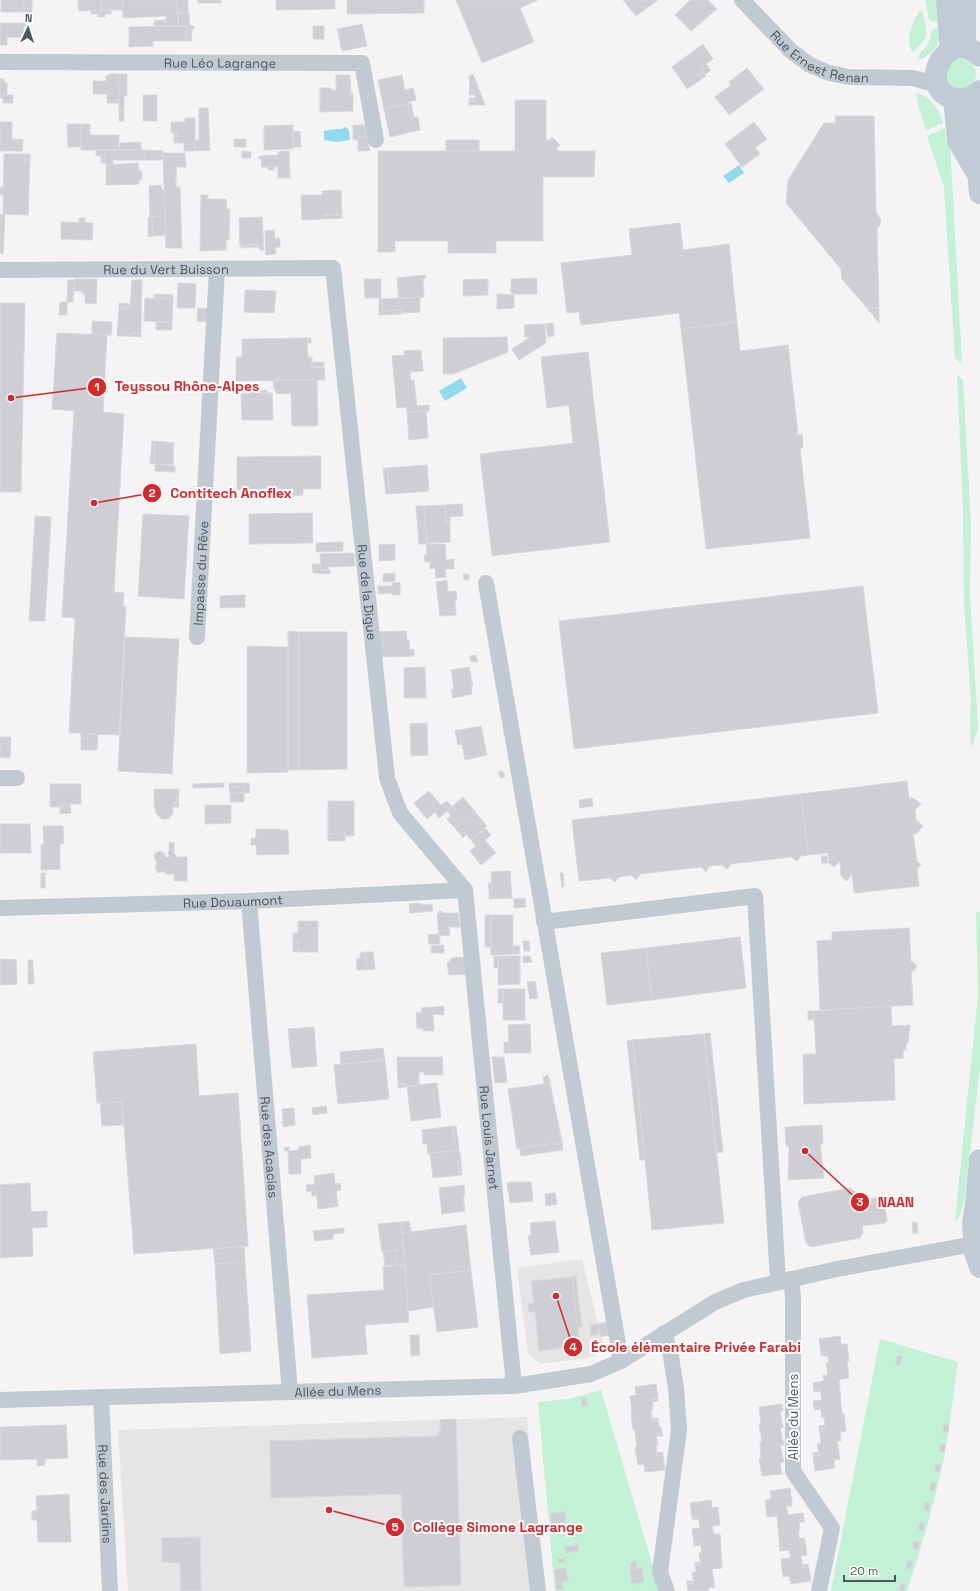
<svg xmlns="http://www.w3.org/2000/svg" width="980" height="1591" font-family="'Space Grotesk',sans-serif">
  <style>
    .education { fill: #e6e4e5 }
    .green { fill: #c3f1d5 }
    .water { fill: #90daee }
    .building { fill: #cdcfd5; stroke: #d7d9de }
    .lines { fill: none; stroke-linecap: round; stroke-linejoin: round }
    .street { stroke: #c1cad2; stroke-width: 16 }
    .secondary { stroke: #c1cbd6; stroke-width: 22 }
    .labels { text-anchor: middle; stroke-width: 4; stroke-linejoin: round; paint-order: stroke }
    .street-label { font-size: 13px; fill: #4a5661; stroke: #fff }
    .leader { fill: none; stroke: #d62828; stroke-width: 1.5 }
    .callout-dot { fill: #d62828; stroke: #fff; stroke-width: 1.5 }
    .mark-label { font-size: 12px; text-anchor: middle; font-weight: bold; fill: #fff }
    .callout-label { font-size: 14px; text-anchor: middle; font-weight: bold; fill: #d62828; stroke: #fff; stroke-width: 4; stroke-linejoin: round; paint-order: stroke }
  </style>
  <rect width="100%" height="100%" fill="#f5f3f3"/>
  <path class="education" d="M582,1259L605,1351L588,1358L540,1364L528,1354L517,1268Z
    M527,1417L542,1591H128L118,1430Z"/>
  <path class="green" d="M925,0H940L942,21L932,22L929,19Z
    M920,10L923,13C927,36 931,35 913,52C903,40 914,21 920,10Z
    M943,26C939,45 935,53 917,61C921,46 930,50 931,32L935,28Z
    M946 74a15 15 0 1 1 30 0a15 15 0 1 1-30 0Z
    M916,93C931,97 939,108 943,123L926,130L918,105Z
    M945,128L946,141L947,143L950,141L962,364L955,358L944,187L927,136Z
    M957,374L963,380L971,525L970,592L978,730L971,748L970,722L971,700L964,605L963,511Z
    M976,912H980V1068L964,1203L959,1217L955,1221L978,995Z
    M880,1339L958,1362C953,1395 950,1429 943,1462C934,1505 921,1549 907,1591H831Z
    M601,1390L660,1591H555L538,1402L568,1399Z"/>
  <path class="water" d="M344,127L347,128L349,131L350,140L337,142L324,140V131L337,129H342Z
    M739,165L744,173L729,183L723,176Z
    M461,378L467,388L445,401L439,391Z"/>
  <path class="building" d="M1,0H24V12H1Z
    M24,0H32V12H24Z
    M78,0H101V10L79,11Z
    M101,0H123V10H101Z
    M123,0H177L178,25L166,26V16L123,18Z
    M177,0H188V13H178Z
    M198,0H221V3H198Z
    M276,0H335V9L276,10Z
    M347,0H424V13L347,14Z
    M456,0H538L520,8L534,42L482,63Z
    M623,0H658L636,16Z
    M690,0H708L717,9L691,31L675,15Z
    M101,10V17H98V14H91V11Z
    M101,10H111V14H105V17H101Z
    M178,13H189L190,26H178Z
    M166,20V26H154V21Z
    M0,23H26V26H24L23,38L7,37V45H0Z
    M362,24L367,46L342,51L337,29Z
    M186,26V41H153V46L129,47V27Z
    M186,26H194V29H192L191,41H186Z
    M313,26H324V39H313Z
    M703,44L713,59L700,68L706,76L687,89L672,67Z
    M706,64L711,70L705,75L700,68Z
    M747,68L764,89L729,115L715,97L731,85L729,82Z
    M109,74H118L119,103H107V94H93V81H106V76H109Z
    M118,74H127V96H124V111H119Z
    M473,74L485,105H469V102L473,101V98H475V95H469L470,80L468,77Z
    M336,75H350L351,94L353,93V111L320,112V88H331V90H336Z
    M402,75L405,90L413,88L416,100L408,102V104L384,109L378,80Z
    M0,79H4V83H0Z
    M0,83H7V95H0Z
    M0,95H13V103H3V98H0Z
    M143,95H157V121H143Z
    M469,98H473V101L469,102Z
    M515,100H546V140H549L552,137L560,145L557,148V151H595L594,177H543V241H496V253H448V241H395V252H378V151H515Z
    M411,103L414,118H411L408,104Z
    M408,104L411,118L418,117L420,130L390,137L384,109Z
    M199,108H208L210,150L195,151V140H199Z
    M119,111H124V121H119Z
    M835,116H874L876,212L881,220L880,225L877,229L879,308H867L842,279L841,269L786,203L788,180L824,123H836Z
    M185,118H195V151H184V143H176L177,133H171V122L174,123V122H185Z
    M0,122H12V139L23,140L22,151H0Z
    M754,122L767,139L755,148L760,154L742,167L725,144Z
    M67,124H81V147H68Z
    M81,124H90V135H119V150H81Z
    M293,125V149L264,150V126Z
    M353,125H365L367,137H358V140L353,139Z
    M300,131L301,147H293V132Z
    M174,133H177L176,143H174Z
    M358,137H367L370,151H358Z
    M234,139H246V147H234Z
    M446,140H479V151H446Z
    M141,142V150H120V143Z
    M96,150H105V163H101V156H96Z
    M105,150H145V160H113V165H106Z
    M145,150L163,151L162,160H145Z
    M242,151L251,152V158H242Z
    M289,151L290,178H278V167H262L261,159H259V156L278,155V152Z
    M163,153H185L186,167H177L176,170V187H180L182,248H166Z
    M4,154H26L25,162H30L28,215L3,214Z
    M26,154H30V162H25Z
    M138,163L139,171H142V180H139V184L106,185V165Z
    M268,167H274V170H268Z
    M161,185L162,190H164L165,216L150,217L149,186Z
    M0,187H4L3,195H0Z
    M341,190L342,215H324V219L302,220L301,195H322V191Z
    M201,195H208V199H226L227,209H230L229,240H226V250L200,251Z
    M0,214L5,215L3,254L0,253Z
    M324,215H342V218L324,219Z
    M165,216L166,235L153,236L152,217Z
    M152,217L153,236L148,237V218Z
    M262,217L264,250H260L259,247H257V244L240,246L239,218Z
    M79,218H85V223L79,222Z
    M61,222L93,223L92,240L61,239Z
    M680,223L683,250L729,244L737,322L681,329L679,313L581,325L579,312L567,313L561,263L632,255L629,229Z
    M274,230L275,238H280V247H275L276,254L266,255L265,231Z
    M257,244V247L241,248V247Z
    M425,275L426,278L423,279L424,297L399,299L397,278Z
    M537,278V294H511V279Z
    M74,279H97L96,304L85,303V294H82V291H74Z
    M364,279H381V298H365Z
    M488,279V295L463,296V280Z
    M68,280H74L73,302H67Z
    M132,280H142L141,333H130V336H117L119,307L130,308Z
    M178,283L196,284L195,308H177Z
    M245,290L276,291L274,313L244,312Z
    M154,294L173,295V299L154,298Z
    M497,294L514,295V308L497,309Z
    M420,297V312L402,313V310L383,311L382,299Z
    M145,298L173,299L172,322L144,321Z
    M379,299H382L383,311L402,310V314L379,315Z
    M60,302H67V315H59Z
    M0,303H25L21,492H0Z
    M119,303L130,304V308L119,307Z
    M198,308L208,309L207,322L197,321Z
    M867,308H879V323Z
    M92,321L112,322L111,335L92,334Z
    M156,322H172V330H156Z
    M737,322L740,351L788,345L798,435L802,434L803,447L800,448L810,538L706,549L681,329Z
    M553,323L554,336L548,337L546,324Z
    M545,324L546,343L519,360L512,349L530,337H525L524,325Z
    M57,333L107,335L103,412L124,414L114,592L124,593L123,606L126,607L119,735L87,734V739L81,738V733H69L75,618L62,617L74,411L52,409Z
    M130,333H141V337L130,336Z
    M507,337L508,352L453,374H443V338Z
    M307,338L308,358L312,357V367H324L325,380L236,381V357H242V339Z
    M307,338H311V343H307Z
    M421,350L423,371L410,372L411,380H414L417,406L429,405V411L407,412L406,407L397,408L392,356L405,355L404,351Z
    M588,352L610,542L492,556L480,454L573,443L569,405L547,408L541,357Z
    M312,362H324V367H312Z
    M273,380H317L318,426H292L291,393L277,394L274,389Z
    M252,387H259V393H272L273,420H242L241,394L252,393Z
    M267,390V393H259V391Z
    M426,411L428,438L409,440L407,412Z
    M152,441H155L154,464H150Z
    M155,441L174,443L173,465L154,464Z
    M321,456V489H303V495L293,496V489H274V495L267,496V489L237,490V457Z
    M155,464L175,466V472L155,471Z
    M427,465L429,491L390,494L387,468Z
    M387,468L390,494H386L383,469Z
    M462,504L463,516L446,517L445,505Z
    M445,505L446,523H450V542L427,543L424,506Z
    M416,506H424L427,544H419Z
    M312,513L313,543L249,544V514Z
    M143,514L189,516L184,599L138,596Z
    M35,516L51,517L45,621H29Z
    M446,517H450V523H446Z
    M343,542V551L316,552V543Z
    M395,544V560L379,561V545Z
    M426,544H445L446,560L454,559V569H445L446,577L436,578L435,568L430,569V562H425L424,555L427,554Z
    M354,553L355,566L328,567L329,570H321L320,554Z
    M312,564H320L321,570H330V574L313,573Z
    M395,573V581L383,582V574Z
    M463,574H469V580H464Z
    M447,580L448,592L456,591L457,600L455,601L456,615L440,616L436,582Z
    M400,582V595H392V583Z
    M378,586H391L392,587V593L378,594Z
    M863,586L878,713L574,749L559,621Z
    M245,595V607L220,608V596Z
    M288,631L299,632V770H288Z
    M406,631L407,640H409L410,650L414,649V656L380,657L378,632Z
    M299,632H347V769L299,770Z
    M125,637L179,639L172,774L118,771Z
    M247,646L288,647V772L247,773Z
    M476,655L478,662H471L470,656Z
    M425,667L426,698H404V668Z
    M469,667L473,686H471L472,694L453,698L451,690L454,689L451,670Z
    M427,723L428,755L411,756L410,724Z
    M481,726L487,755L465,760L459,730Z
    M459,730L462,744L458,745L455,731Z
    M87,734H98L97,750H81V738L87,739Z
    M0,737H11L10,758L0,757Z
    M502,771L505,776L501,778L498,773Z
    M907,781L909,798H913L921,804L915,810L916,820L923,826L917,833L913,834L917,861L921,865L917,868L919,886L854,893L852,874L847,881L841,876L840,861L834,867L829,863L828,853L808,855L801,794Z
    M224,783V787L193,788V784Z
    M229,783H244V787H229Z
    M244,783H249L250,793H244Z
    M50,784H81V804H62V807H50Z
    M229,787H244V793H230Z
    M154,789H179V794L176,802H174V807H173V813L168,819H162L156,814L155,807H154Z
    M429,791L441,805L447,801L452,807L439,818L435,812L427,819L414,803Z
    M230,793H244V802H230Z
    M178,794L179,807H174V802H176Z
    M801,794L808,855L801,856L797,861L792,857L731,864L727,869L722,865L709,866L706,872L701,867L640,874L636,880L631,875L619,877L615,882L610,878L579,881L572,820Z
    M463,797L475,812L455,828L449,822L453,819L447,811Z
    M592,798L593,806L580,808L579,800Z
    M328,801H354V836H345V833L328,834Z
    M62,804H70L71,813L60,814V807H62Z
    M205,805H231V823L205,824Z
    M475,812L487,826L471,840L464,832L461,835L455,828Z
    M451,816L453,819L449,822L447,819Z
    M0,824H30L31,853H0Z
    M43,826H63L64,843L60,844V869L41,870V845L44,844Z
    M485,828L491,835L485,840L496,853L481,865L470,851L476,846L471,840Z
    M256,829H280V830H288L289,854L257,855L256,845H251V838H256Z
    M464,832L466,835L463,838L461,835Z
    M345,833V841H328V834Z
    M174,842V849L169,850V843Z
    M174,849V853L177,857H187V881H174V874H166L164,871L158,873L155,867L157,863L154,857V854L160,851L163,852L167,858L170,856L168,854L169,850Z
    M821,856H827L828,863H822Z
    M510,871L512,898L489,899V891L492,890L491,872Z
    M41,873H45V888H41Z
    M560,873H563L564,887H562Z
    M488,883H491L492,890L489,891Z
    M525,898L526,907L514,908V899Z
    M420,903L421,905L432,904L433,911L410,913L409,904Z
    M439,911H442V913H458L460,927H449L450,935L439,936L437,913L439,914Z
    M485,915H491V947H485Z
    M491,915H513V954L491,955Z
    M298,921H318V952H298V941H293V933H298Z
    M909,928L911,962H913L917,966L914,971H911L913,1005L820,1010L817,941L832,940V932Z
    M439,934L440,944H429L428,935Z
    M740,937L746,988L652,1000L646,948Z
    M293,941H298V951L293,952Z
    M523,941H529L530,951H524Z
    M444,945V953H431V946Z
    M513,946H520L519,954H513Z
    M646,948L652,1000L607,1005L601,953Z
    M365,952L367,970H357L356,959H360V953Z
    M365,952H373L375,969L367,970Z
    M494,956H498V968H494Z
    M498,956H520V984L498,985Z
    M523,956H530L532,962L523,963Z
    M464,957L466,974L449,975L447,963L450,962V959H452V958Z
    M0,959L16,960L17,984L0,985Z
    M28,960H33V969H28Z
    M28,969H33L34,984H28Z
    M535,981L538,998L530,999L527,982Z
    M498,989H503V1003H498Z
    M503,989H525V1020H503Z
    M444,1006V1015L433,1014L434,1031H423V1028H417L416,1013L422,1012L421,1008Z
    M891,1006L892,1026L910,1025L908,1042L906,1045V1049L903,1051V1058L894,1059L895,1100L804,1104L803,1054H816L814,1011Z
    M808,1011H814V1019L808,1020Z
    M530,1024L531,1053H509L508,1025Z
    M314,1027L317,1066L292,1068L288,1029Z
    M710,1033L723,1152L716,1153L704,1034Z
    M704,1034L724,1223L652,1230L633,1040Z
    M633,1040L645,1160H640L627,1041Z
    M504,1042H509V1053H504Z
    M196,1044L199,1096L238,1093L248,1246L134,1254L122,1102L97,1103L93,1052Z
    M383,1048L385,1060L341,1064L340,1052Z
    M397,1057H442L443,1075H424V1072H419V1085L405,1087V1084H398Z
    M492,1057H504L507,1082L495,1083Z
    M385,1060L389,1099L338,1104L334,1065Z
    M548,1075L550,1083L544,1084L543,1077Z
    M437,1083L438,1091L433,1092L436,1118L411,1121L407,1086Z
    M550,1083L562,1142L517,1149L508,1089Z
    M398,1084H405V1087L398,1088Z
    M438,1091L441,1117L436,1118L433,1092Z
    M122,1102L123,1125L102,1126L100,1103Z
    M326,1106L327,1113L313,1115L312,1108Z
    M294,1108L295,1125L283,1127L282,1109Z
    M822,1125L823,1144H820L824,1178L788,1180L789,1146H786L785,1127Z
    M453,1126H456L458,1139L454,1140Z
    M453,1126L454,1140L458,1139L459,1150L428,1154L427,1144H423L422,1130Z
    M562,1142L563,1150L521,1156L520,1148Z
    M310,1145L311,1158L301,1159V1174H289L288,1151H285L284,1148L289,1147V1151L299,1150V1147Z
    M459,1150L461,1160L458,1161L460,1175L433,1178L430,1153Z
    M461,1160L462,1175H460L458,1161Z
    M334,1173L335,1184L340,1183L341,1190L336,1191L337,1198L333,1199L334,1207L318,1209L316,1190L307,1192L306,1185L315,1184L314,1176Z
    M511,1182H531L533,1201L510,1203L507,1183Z
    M30,1183L31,1212L47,1211V1227L32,1228L33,1256L0,1258V1185Z
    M464,1185L465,1196H463L465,1211L442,1214L439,1188Z
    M850,1188L856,1192L858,1201L881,1197L883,1199L887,1220L885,1223L862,1226L863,1233L860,1238L811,1247L806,1243L798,1202L802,1197Z
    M316,1190V1195L312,1196L311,1191Z
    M555,1193L557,1204L546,1206L545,1194Z
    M337,1198L338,1206L334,1207L333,1199Z
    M409,1221L411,1232L402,1233L401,1222Z
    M555,1221L559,1252L531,1255L528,1236L531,1235L530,1223Z
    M401,1222L404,1249L382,1252L378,1224Z
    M912,1222H917L918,1233L913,1234Z
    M466,1225L471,1270L429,1275L434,1307L408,1311L402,1233Z
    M344,1228V1233L333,1234V1239L315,1241L313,1231Z
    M244,1246L245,1262L215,1264L213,1249Z
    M404,1249L405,1265H397L395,1250Z
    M395,1250L397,1265L385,1266L383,1252Z
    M245,1262L251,1351L220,1354L215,1264Z
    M405,1265L409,1322L365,1325L367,1354L312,1358L307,1295L384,1290L383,1267Z
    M471,1270L478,1327L437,1332L429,1275Z
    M576,1276L581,1323H577L572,1277Z
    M572,1277L577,1323H582V1327H578L580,1346L539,1351L535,1312H529L528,1304L534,1303L531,1281Z
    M606,1322L609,1335L601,1337L598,1324Z
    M598,1324L600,1334L591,1336L590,1325Z
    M410,1335H419L420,1355L411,1356Z
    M840,1336L841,1344H847L849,1361H847L849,1378L839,1380L842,1414H844L846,1431L840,1432L841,1441H837L840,1459L834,1460L835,1468L815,1471L813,1456L819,1455L817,1444L821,1443L819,1429L825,1428L824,1417L822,1418L820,1407H814L813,1401L822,1400L820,1389H814L813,1383L824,1381L823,1375H828L826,1363H829L827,1353L821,1354L819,1339Z
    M827,1353L828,1356H821V1354Z
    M897,1356H902L900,1366L896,1365Z
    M656,1384L658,1399H652L653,1410L651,1411L652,1421L658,1420L659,1427H661L662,1433L656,1434L658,1445H656L657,1456L663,1455L665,1470L645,1472L644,1464L638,1465L635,1447H637L635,1430H633L631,1413H632L630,1396L636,1395L635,1387Z
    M814,1389H820V1391L814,1392Z
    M581,1398H586L587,1405L582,1406Z
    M652,1399H658V1401L652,1402Z
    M782,1404L783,1411H780L783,1428H780L784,1445H780L784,1462L780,1463L782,1474L762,1476L759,1459H761L760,1442H762L759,1425L761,1424L759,1407Z
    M814,1407H820L821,1409L815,1410Z
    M652,1418H658V1420L652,1421Z
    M456,1419L461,1585L404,1587L401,1494L271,1498L270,1441L440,1436L438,1435V1432H440V1420Z
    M944,1424L949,1425L948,1432H943Z
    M66,1425L68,1458L45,1459V1465L37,1466V1459L0,1460V1427Z
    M825,1425V1428L819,1429V1426Z
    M662,1433L663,1436H657L656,1434Z
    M941,1444L946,1445L944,1452H939Z
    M663,1452V1455L657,1456V1453Z
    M819,1452V1455L813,1456V1453Z
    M936,1464L941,1465L939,1472L934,1471Z
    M931,1482L936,1483L934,1491L930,1490Z
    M790,1488L792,1503L786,1504L788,1515L803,1513L804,1519L799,1520L800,1531H798L800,1542L805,1541L807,1555L801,1556L803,1568L809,1567L811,1581L791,1584L789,1576L783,1577L781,1559L791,1558L789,1550L780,1551L777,1516L767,1517L765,1500L771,1499L770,1491Z
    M69,1494L71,1542H38L37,1520H32V1511H37L36,1496Z
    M711,1500L712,1508L718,1507L720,1525L712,1526L714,1534H720L722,1568L712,1569L715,1587L708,1588L709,1591H688L687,1584L694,1583L692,1572H696L695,1565H701L699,1553H702L700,1542L694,1543L692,1529L700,1528L698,1517H692L690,1503Z
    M925,1502L930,1503L929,1511L924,1509Z
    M792,1503V1506H787L786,1504Z
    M565,1512L567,1528H552L550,1514Z
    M692,1517H698L699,1519L693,1520Z
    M804,1519L805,1522H799V1520Z
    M920,1522L925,1523L923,1531L918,1529Z
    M200,1537L201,1591H181L180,1563L162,1562V1538Z
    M804,1538L805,1541L800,1542L799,1539Z
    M914,1541L919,1542L918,1549L913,1548Z
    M700,1542L701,1545L694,1546V1543Z
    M578,1544L579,1551L566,1553L565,1547Z
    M565,1558V1562L558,1563L557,1559Z
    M636,1561L637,1569L631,1570L630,1563Z
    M908,1561L913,1562L911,1569L906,1568Z
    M701,1562V1565H695L694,1563Z
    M808,1564L809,1567L803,1568V1565Z
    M566,1568L568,1581L562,1582L563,1589L557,1590L554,1570Z
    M642,1568L644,1582L632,1584L630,1570Z
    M687,1581H693L694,1583L687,1584Z
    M901,1583L906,1584L904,1591L899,1590Z"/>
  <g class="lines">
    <g class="street">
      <path id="s1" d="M742,0L791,51L810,65L829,73L849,77L913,78L938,85"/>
      <path id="s2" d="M0,62L362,63L376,140"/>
      <path id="s3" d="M0,270L333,268L387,778L400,813L465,890"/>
      <path d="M486,583L621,1361"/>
      <path id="s4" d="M197,637L217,269"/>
      <path d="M0,778H17"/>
      <path id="s5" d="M465,890L514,1386"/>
      <path id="s6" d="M249,901L290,1392"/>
      <path id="s7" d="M0,908L249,901L465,890"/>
      <path d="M544,922L755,896L778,1281"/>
      <path d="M791,1279L793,1298V1471L832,1528L819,1591"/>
      <path d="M664,1333L670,1351L676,1388L679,1430L660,1572L667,1591"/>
      <path id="s8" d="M101,1397L110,1591"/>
      <path id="s9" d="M0,1400L514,1386L591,1374L621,1361L715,1302L744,1290L837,1269L974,1244L980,1239"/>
      <path d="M520,1438L538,1591"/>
    </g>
    <path class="secondary" d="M947,0L951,50
      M965,48V0
      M980,56C945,24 914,92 957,99C966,100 974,97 980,91
      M972,97L980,193
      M954,98L958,140L975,170
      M980,1160L976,1204L973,1223L975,1252L980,1267"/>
  </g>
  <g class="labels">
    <g class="street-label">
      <text dy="5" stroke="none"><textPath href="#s1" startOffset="100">Rue Ernest Renan</textPath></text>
      <text dy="5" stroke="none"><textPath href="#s2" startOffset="220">Rue Léo Lagrange</textPath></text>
      <text dy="5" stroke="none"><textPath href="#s3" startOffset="166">Rue du Vert Buisson</textPath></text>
      <text dy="5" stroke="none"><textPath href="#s4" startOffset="64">Impasse du Rêve</textPath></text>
      <text dy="5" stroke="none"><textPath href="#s3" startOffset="659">Rue de la Digue</textPath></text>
      <text dy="5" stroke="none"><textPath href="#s7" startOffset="233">Rue Douaumont</textPath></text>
      <text dy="5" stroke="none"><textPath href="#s5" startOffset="249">Rue Louis Jarnet</textPath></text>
      <text dy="5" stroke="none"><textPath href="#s6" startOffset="247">Rue des Acacias</textPath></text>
      <text dy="5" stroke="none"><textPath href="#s9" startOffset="338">Allée du Mens</textPath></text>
      <text transform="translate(793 1417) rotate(-90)" y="5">Allée du Mens</text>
      <text dy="5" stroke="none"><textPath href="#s8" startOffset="97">Rue des Jardins</textPath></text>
    </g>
  </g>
  <path class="leader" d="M11 398L97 387M94 503L152 493M805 1151L860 1202M556 1296L573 1347M329 1510L395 1527"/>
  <g class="callout-dot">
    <circle cx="11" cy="398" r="4"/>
    <circle cx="94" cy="503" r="4"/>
    <circle cx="805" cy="1151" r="4"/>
    <circle cx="556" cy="1296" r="4"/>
    <circle cx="329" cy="1510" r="4"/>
    <circle cx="97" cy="387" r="10"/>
    <circle cx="152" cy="493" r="10"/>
    <circle cx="860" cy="1202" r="10"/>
    <circle cx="573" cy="1347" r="10"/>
    <circle cx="395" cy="1527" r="10"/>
  </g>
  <g class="mark-label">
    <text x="97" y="391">1</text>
    <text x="152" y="497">2</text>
    <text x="860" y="1206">3</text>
    <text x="573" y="1351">4</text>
    <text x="395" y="1531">5</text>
  </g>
  <g class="callout-label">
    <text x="187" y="391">Teyssou Rhône-Alpes</text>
    <text x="231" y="498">Contitech Anoflex</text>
    <text x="896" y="1207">NAAN</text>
    <text x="696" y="1352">École élémentaire Privée Farabi</text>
    <text x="498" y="1532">Collège Simone Lagrange</text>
  </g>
  <g transform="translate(28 28) rotate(3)" stroke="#ffffff" stroke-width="3" paint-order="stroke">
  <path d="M0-3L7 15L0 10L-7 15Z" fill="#4a5661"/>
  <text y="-6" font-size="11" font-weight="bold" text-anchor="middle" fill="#4a5661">N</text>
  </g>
  <path d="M844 1575v6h51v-6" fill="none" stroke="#4a5661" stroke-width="2"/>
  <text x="850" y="1575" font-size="12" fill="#4a5661" stroke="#ffffff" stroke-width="3" paint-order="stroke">20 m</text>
</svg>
